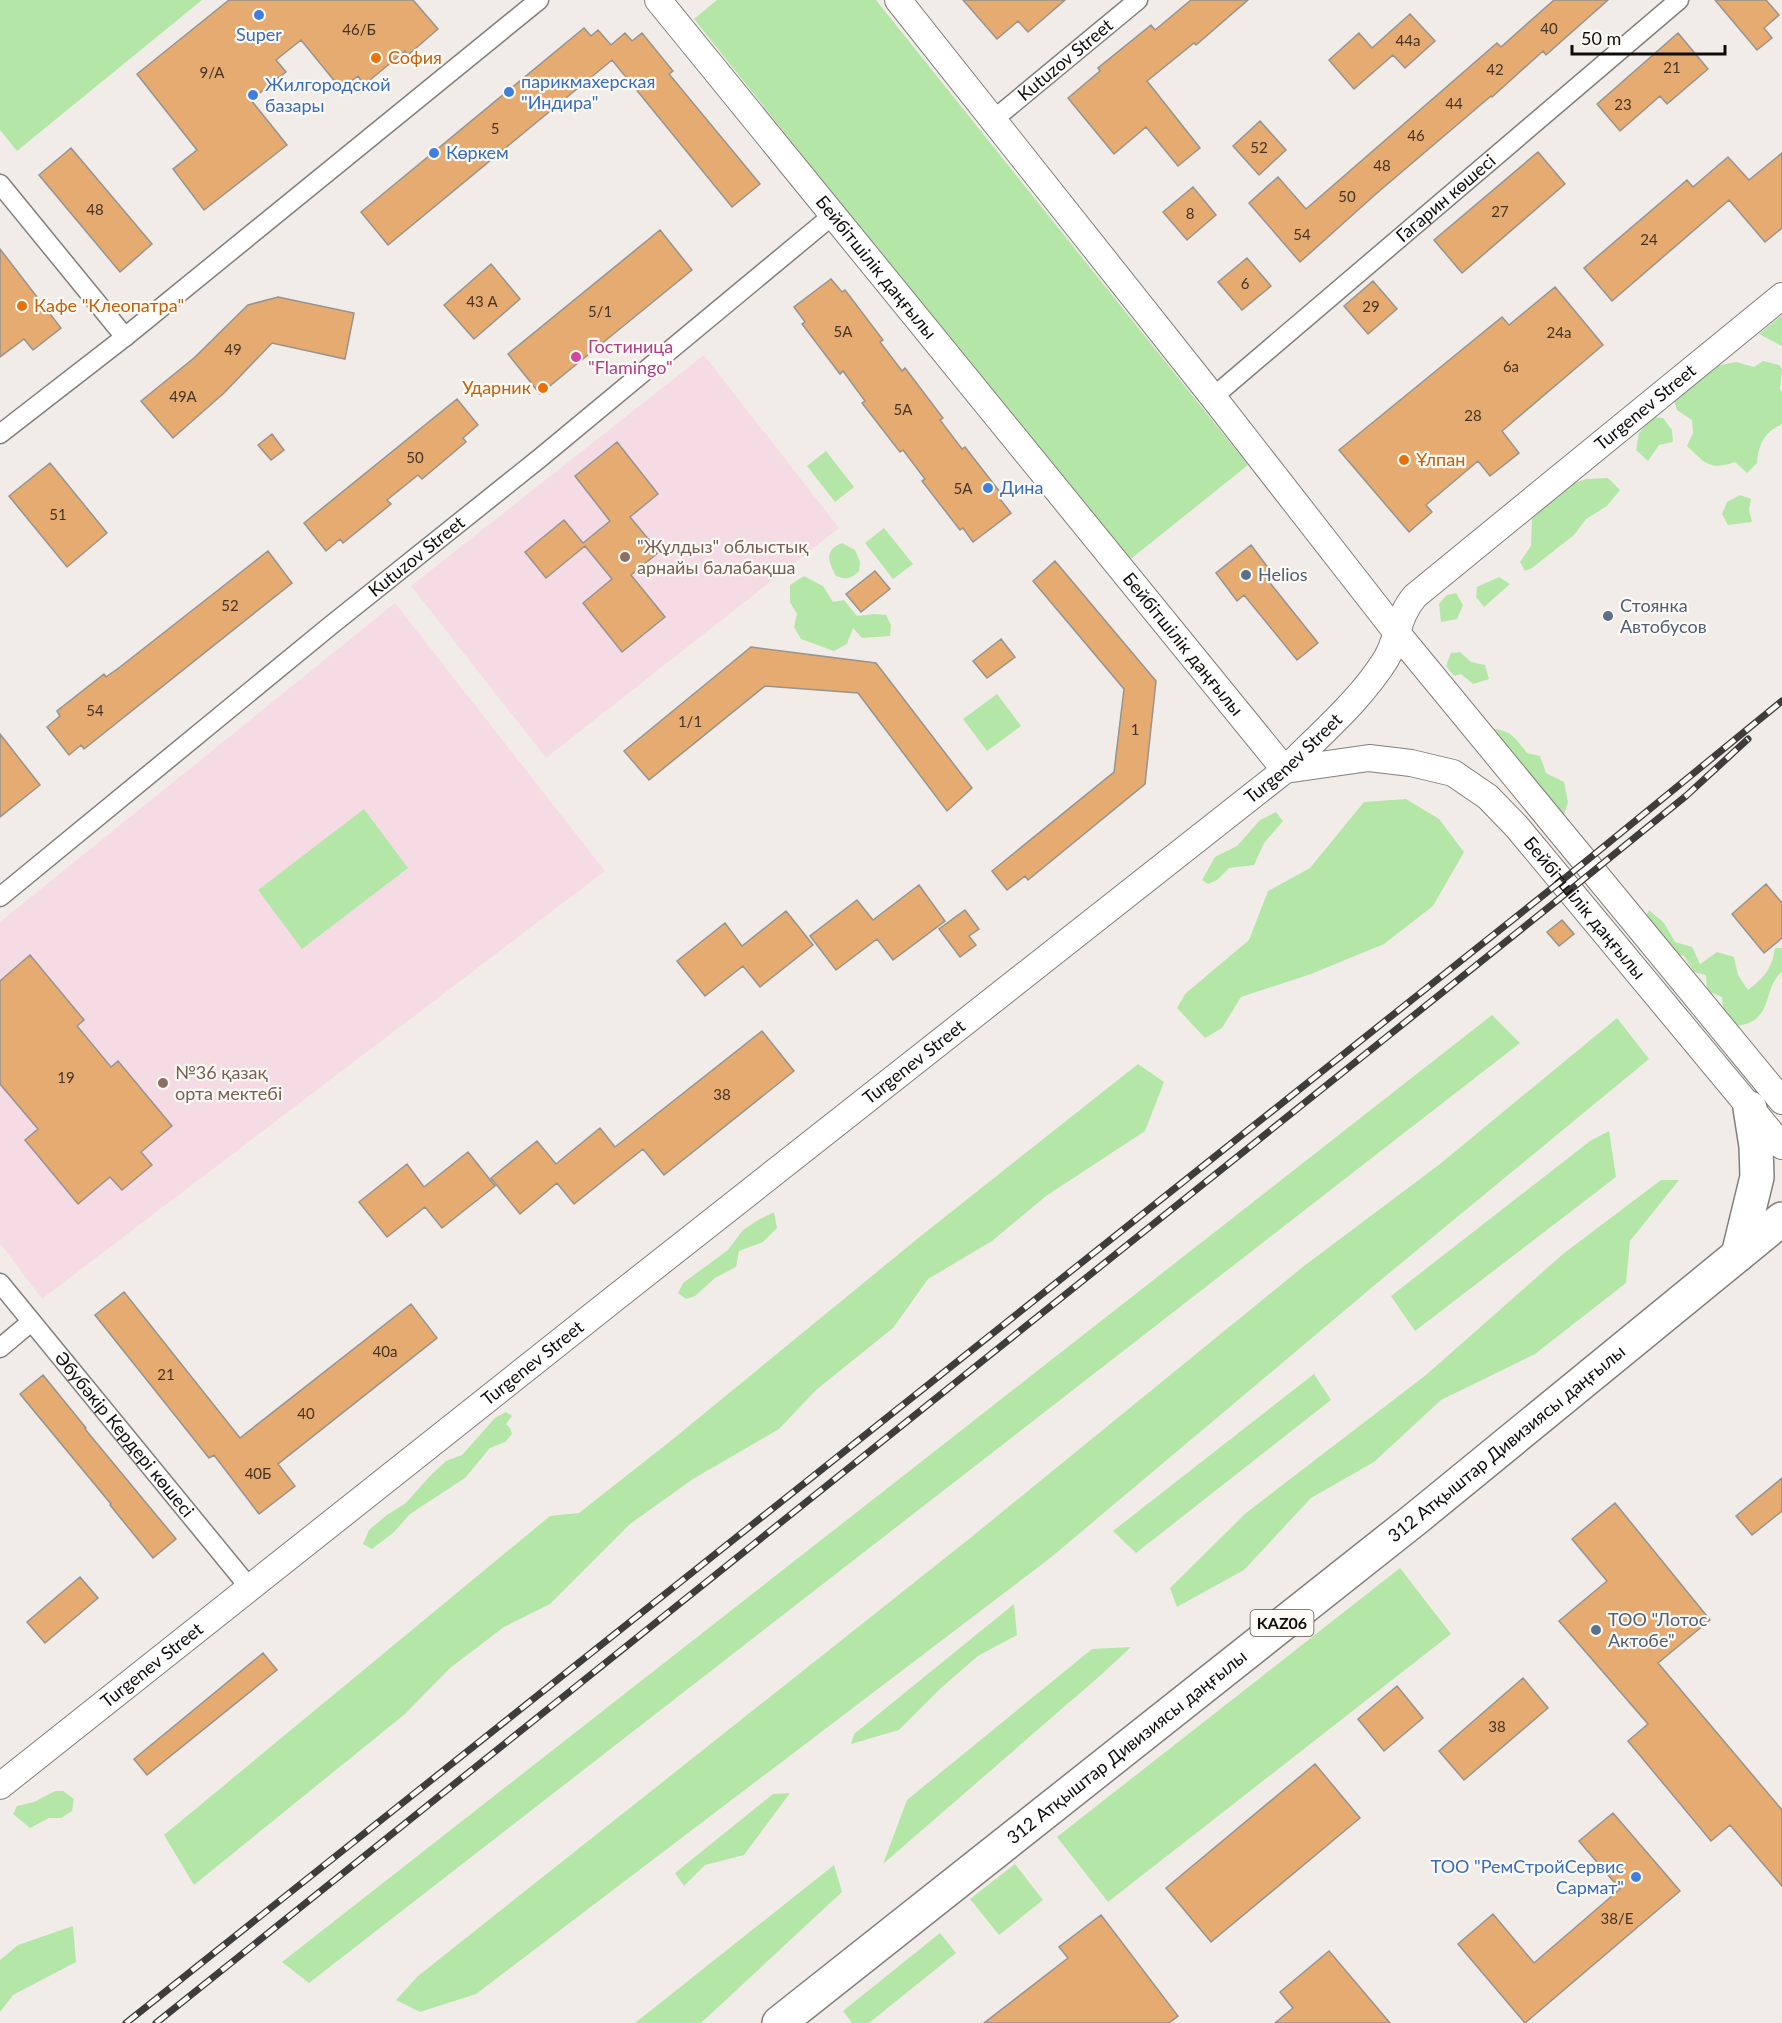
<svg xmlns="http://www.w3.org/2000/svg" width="1782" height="2023" font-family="Lato,sans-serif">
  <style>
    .education { fill: #f5dce4 }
    .green { fill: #b4e7a7 }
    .building { fill: #e6ab70; stroke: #97938f; stroke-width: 1.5 }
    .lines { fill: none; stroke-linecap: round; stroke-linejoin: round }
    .street-casing { stroke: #837e7b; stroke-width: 21 }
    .secondary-casing { stroke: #837e7b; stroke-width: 28 }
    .highway-casing { stroke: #837e7b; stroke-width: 36 }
    .street { stroke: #fff; stroke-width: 18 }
    .secondary { stroke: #fff; stroke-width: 26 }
    .highway { stroke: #fff; stroke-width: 33 }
    .rail-casing { stroke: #3f3d3b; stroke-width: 7 }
    .rail { stroke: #fefaf5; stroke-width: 4.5; stroke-dasharray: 14; stroke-linecap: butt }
    .shop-dot { fill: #3f7fe0; stroke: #fefaf5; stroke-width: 2 }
    .food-dot { fill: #e8710a; stroke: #fefaf5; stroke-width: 2 }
    .hotel-dot { fill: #d1479c; stroke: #fefaf5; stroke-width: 2 }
    .education-dot { fill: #8d6e63; stroke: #fefaf5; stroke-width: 2 }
    .service-dot { fill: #5c6f8a; stroke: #fefaf5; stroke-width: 2 }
    .labels { text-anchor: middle; stroke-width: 4.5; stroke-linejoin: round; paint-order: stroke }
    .number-label { font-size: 15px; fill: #453425 }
    .shield { fill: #fefaf5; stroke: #575452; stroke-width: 1.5 }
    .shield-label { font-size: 16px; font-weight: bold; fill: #0f0d0c }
    .shop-label { font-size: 18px; fill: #366cbe; stroke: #fefaf5; text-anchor: start }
    .food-label { font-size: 18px; fill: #c56008; stroke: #fefaf5; text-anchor: start }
    .street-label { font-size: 18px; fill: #0f0d0c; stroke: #fefaf5 }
    .hotel-label { font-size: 18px; fill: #b23c85; stroke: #fefaf5; text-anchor: start }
    .education-label { font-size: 18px; fill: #785e54; stroke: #fefaf5; text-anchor: start }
    .service-label { font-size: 18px; fill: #4e5e75; stroke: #fefaf5; text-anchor: start }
  </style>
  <rect width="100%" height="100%" fill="#f1ece8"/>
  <path class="education" d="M704,355L839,528L546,758L411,586Z
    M395,603L605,871L42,1299L0,1243V922Z"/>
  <path class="green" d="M0,0H202L17,151L0,130Z
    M717,0H876L1248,465L1127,562L694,19Z
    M1782,315V346L1759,334Z
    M1763,361L1779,365L1782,369L1780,389L1782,392V424C1764,433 1759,443 1757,463L1747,473L1735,462C1709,471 1705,463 1687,446L1693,433L1692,420L1677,410L1674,400L1716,366L1736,362L1754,367Z
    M1652,417L1663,418L1672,430L1673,442L1659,445L1648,461L1636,450L1639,433Z
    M826,451L854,487L835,502L807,466Z
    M1608,478L1620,490L1607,506L1586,519L1574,535L1532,568L1525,571L1520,562L1531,546L1532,519L1548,501L1571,484L1586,479Z
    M1740,495L1751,499L1749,510L1752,522L1728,525L1722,514L1727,502Z
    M884,528L913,564L893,579L865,543Z
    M842,543L855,550L860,562L859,571C851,579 847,580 836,576C828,561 824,550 842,543Z
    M804,576L823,586L833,602L844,600L857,616L874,614L886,615L891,625L890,636L862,638L853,628L847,644L834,651L801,639L794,627L797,614L790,602V585Z
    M1499,577L1510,584L1484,607L1476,597L1477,587Z
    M1456,593L1463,605L1457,619L1441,622L1439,604L1447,595Z
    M1460,652L1471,662L1485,665L1489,679L1473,684L1461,674L1454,676L1446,666L1451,653Z
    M997,694L1021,726L987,751L963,719Z
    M1489,728C1510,730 1514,736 1527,753L1540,756L1546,773L1564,782L1568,802L1562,821Z
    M1406,799L1439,819L1464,852L1433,906L1384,944L1311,974L1241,997L1222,1028L1205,1038L1177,1008L1185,994L1249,940L1268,891L1310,868L1364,802Z
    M364,809L408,868L302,949L258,890Z
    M1276,812L1283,821L1264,843L1254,865L1229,868L1217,880L1208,884L1202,880L1215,857L1237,846L1260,820Z
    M1649,910L1664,923L1675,942L1692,947L1700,964L1717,952L1734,957L1738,975L1748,990C1765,977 1772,968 1775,948H1782V972C1762,987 1775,1023 1735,1026L1723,1009L1722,997L1707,991L1706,975L1694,972L1684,956L1676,954L1646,917Z
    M1492,1015L1520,1043L309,1983L282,1962Z
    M1617,1018L1649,1059L1382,1279L1049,1559L476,1994L420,2012L396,2000L418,1976L969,1539L1304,1266L1440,1164Z
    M1138,1064L1164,1082L1145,1131L1046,1196L992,1241L928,1279L893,1328L816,1390L779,1429L693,1479L630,1524L550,1604L504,1627L450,1668L405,1714L194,1885L164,1835L550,1516L579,1513L673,1439L922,1235Z
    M1609,1131L1616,1177L1415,1331L1391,1296L1590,1141Z
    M1661,1180H1679L1630,1241L1626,1283L1535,1354L1441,1400L1374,1462L1311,1498L1244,1570L1177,1607L1170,1588L1246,1513L1426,1375L1563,1254Z
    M774,1212L777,1228L763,1242L739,1251L736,1267L715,1278L695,1296L686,1299L678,1293L683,1283L728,1250L743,1230L758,1220Z
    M1314,1374L1331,1400L1136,1553L1113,1531Z
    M506,1412L512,1416L506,1424L510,1428L512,1434L505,1442L490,1448L465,1478L410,1514L394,1532L372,1549L363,1544L369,1530L387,1515L406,1503L429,1477L446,1461L462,1455L495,1418Z
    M1400,1568L1451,1634L1108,1902L1057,1837Z
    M1014,1604L1017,1635L978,1656L941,1688L899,1730L851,1744L854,1734Z
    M1131,1647L1102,1674L883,1864L907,1800L1092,1649Z
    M55,1791H63L74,1799L72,1811L61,1818H49L30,1828L13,1814L17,1806L34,1802Z
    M790,1793L744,1855L705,1865L684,1886L675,1873L773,1794Z
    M1015,1864L1043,1900L999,1935L970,1899Z
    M834,1865L842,1892L701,2023H635Z
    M73,1926L76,1962L13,1995L0,2012V1960L18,1945Z
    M940,1933L956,1953L869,2023H852L843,2011Z"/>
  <path class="building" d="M229,0H413L438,29L408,55L405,51L364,85L358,76L341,89L301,40L276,60L286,72L251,100L287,145L204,210L173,169L197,150L137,74Z
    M963,0H1065L1028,32L1018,21L997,39Z
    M1191,0H1248L1196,45L1194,43L1147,81L1200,148L1178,166L1146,127L1114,154L1068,98L1100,71L1098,68L1151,25L1155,30Z
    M1554,0H1608L1546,55L1543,51L1492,97L1491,96L1377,193L1300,262L1249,203L1278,177L1306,209L1497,43L1501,47Z
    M1715,0H1766L1779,15L1764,28L1772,38L1757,50Z
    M1410,14L1435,41L1405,68L1393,55L1354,89L1329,60L1359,33L1372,48Z
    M584,28L591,36L598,30L611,45L625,33L632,41L642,33L673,71L669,74L760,184L732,207L612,60L388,245L361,212Z
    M1678,33L1708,69L1667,104L1660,96L1620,131L1597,104Z
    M1260,121L1286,150L1259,175L1233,146Z
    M71,148L152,244L120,272L39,175Z
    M1538,152L1565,184L1462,273L1434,240Z
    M1782,153V228L1765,242L1729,200L1612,301L1584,268L1687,180L1693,187L1728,157L1749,180Z
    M1193,187L1216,215L1187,240L1163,212Z
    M660,230L692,270L540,394L508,354Z
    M0,249L61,328L33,350L24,339L0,357Z
    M1247,258L1271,286L1242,310L1218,282Z
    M491,264L520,299L474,339L444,305Z
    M831,279L842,292L845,290L883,340L880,342L902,371L905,368L943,418L940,420L962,449L965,447L1003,496L1000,499L1011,513L973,542L963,528L960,530L922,481L925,479L903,450L900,452L862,403L865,401L843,371L840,374L802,324L805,322L794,307Z
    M1373,281L1397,309L1368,334L1344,306Z
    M1555,287L1603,345L1502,431L1519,453L1490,476L1478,461L1426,505L1432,512L1409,532L1339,450L1502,317L1509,325Z
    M278,297L354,313L345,359L272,343L224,393L173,438L141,401L194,358L248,305Z
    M457,399L478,425L463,438L466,442L422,479L418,475L387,500L391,504L343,543L340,539L326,551L304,523Z
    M272,434L284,450L271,460L258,445Z
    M617,442L658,494L630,517L659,552L631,575L665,617L622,652L583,603L612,579L585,546L546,578L525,552L564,520L583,543L610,521L575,476Z
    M50,463L107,533L67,567L9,496Z
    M1251,545L1272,573L1266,578L1318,643L1297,660L1244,595L1237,601L1216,573Z
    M268,551L292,583L84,749L81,745L69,755L47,727L60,716L57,711L104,674L106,677L120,667Z
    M1055,561L1156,681L1145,784L1028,880L1025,876L1007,890L992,871L1114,772L1124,689L1033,581Z
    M875,571L890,589L861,612L846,594Z
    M1001,639L1015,657L987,678L973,661Z
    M751,647L876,663L972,788L947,811L858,693L765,686L649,780L624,751Z
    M0,734L40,785L0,817Z
    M1766,884L1782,903V938L1764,953L1732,914Z
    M919,885L945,921L893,960L877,939L836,970L810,936L857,900L873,920Z
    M965,910L979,929L969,936L976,945L960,957L939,929Z
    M786,911L813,945L760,987L743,966L705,996L677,961L725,923L742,946Z
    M1562,920L1574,934L1559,946L1547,932Z
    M30,955L84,1020L77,1026L111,1067L118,1061L172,1126L141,1152L152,1165L122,1190L110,1177L78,1204L25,1140L38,1129L0,1084V981Z
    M762,1031L794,1071L664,1175L643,1149L574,1204L557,1183L520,1214L491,1178L537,1141L556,1164L600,1128L615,1147Z
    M468,1152L495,1186L442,1228L425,1207L387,1237L359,1202L407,1164L424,1187Z
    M124,1292L240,1438L411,1304L437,1338L278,1464L295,1486L259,1514L214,1455L209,1458L95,1315Z
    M43,1375L86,1428L85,1429L176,1539L153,1558L110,1505L111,1504L20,1394Z
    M1782,1478V1511L1752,1535L1736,1516Z
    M1615,1503L1710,1620L1658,1663L1782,1810V1886L1730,1825L1711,1841L1628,1741L1648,1724L1559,1621L1607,1581L1572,1539Z
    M80,1577L98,1598L45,1643L27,1622Z
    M263,1653L277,1670L147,1775L134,1759Z
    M1523,1678L1548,1708L1464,1780L1439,1751Z
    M1397,1686L1423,1718L1384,1751L1358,1719Z
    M1315,1764L1360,1818L1211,1942L1166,1888Z
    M1613,1813L1680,1891L1525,2023L1458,1944L1493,1914L1534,1963L1620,1889L1579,1841Z
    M1101,1915L1178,2016L1169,2023H984L1068,1958L1059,1947Z
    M1329,1951L1390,2023H1275L1293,2008L1280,1992Z"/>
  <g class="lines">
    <g class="street-casing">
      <g id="street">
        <path id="s1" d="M993,120L1138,0"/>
        <path d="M0,184L125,337"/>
        <path id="s2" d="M1213,397L1679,0"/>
        <path d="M0,434L125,337L539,0"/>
        <path id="s3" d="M0,897L330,626L540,458L833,215"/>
        <path id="s4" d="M0,1283L249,1587"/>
        <path d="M0,1348L31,1322"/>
      </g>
    </g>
    <g class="secondary-casing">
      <g id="secondary">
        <path id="s5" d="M658,0L1285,770"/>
        <path d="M898,0L1213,397L1397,633L1782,1101"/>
        <path id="s6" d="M1285,770L1369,758L1411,763L1453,773L1488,797L1517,827L1782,1146"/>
        <path id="s7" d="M0,1786L615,1298L1285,770C1319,735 1360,701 1386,659C1399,637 1397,617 1415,596L1782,296"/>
      </g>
    </g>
    <g class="highway-casing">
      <g id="highway">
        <path d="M1738,1255L1757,1177L1756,1146L1750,1108"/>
        <path id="s8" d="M779,2023L1414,1520L1782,1219"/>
      </g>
    </g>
    <use href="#street" class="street"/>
    <use href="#secondary" class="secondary"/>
    <use href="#highway" class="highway"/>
    <g class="rail-casing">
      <path id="rail" d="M126,2023L1585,862L1782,701
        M156,2023L1554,903L1686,796L1748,739"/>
    </g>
    <use href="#rail" class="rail"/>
  </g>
  <g class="shop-dot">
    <circle cx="259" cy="15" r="6"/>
    <circle cx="509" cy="92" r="6"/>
    <circle cx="253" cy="95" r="6"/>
    <circle cx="434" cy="153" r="6"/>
    <circle cx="988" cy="488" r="6"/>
    <circle cx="1636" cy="1877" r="6"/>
  </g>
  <g class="food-dot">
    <circle cx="376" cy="58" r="6"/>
    <circle cx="22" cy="306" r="6"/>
    <circle cx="543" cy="388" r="6"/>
    <circle cx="1404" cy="460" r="6"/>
  </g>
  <circle class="hotel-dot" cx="576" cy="357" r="6"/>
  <g class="education-dot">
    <circle cx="625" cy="557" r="6"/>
    <circle cx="163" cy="1083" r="6"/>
  </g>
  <g class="service-dot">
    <circle cx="1246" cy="575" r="6"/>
    <circle cx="1608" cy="616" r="6"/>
    <circle cx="1596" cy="1630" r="6"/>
  </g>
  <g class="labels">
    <g class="number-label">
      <text x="1549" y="34">40</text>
      <text x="359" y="35">46/Б</text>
      <text x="1408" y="46">44а</text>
      <text x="1672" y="73">21</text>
      <text x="1495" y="75">42</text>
      <text x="212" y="78">9/А</text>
      <text x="1454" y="109">44</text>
      <text x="1623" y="110">23</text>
      <text x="495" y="134">5</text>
      <text x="1416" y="141">46</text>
      <text x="1259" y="153">52</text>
      <text x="1382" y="171">48</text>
      <text x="1347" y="202">50</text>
      <text x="95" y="215">48</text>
      <text x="1500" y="217">27</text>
      <text x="1190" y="219">8</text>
      <text x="1302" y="240">54</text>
      <text x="1649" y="245">24</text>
      <text x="1245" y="289">6</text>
      <text x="482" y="307">43 А</text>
      <text x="1371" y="312">29</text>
      <text x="600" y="317">5/1</text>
      <text x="843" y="337">5А</text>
      <text x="1559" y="338">24а</text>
      <text x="233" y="355">49</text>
      <text x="1511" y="372">6а</text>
      <text x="183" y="402">49A</text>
      <text x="903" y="415">5А</text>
      <text x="1473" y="421">28</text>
      <text x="415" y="463">50</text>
      <text x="963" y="494">5А</text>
      <text x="58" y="520">51</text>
      <text x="230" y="611">52</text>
      <text x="95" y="716">54</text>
      <text x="690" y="727">1/1</text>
      <text x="1135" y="735">1</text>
      <text x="66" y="1083">19</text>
      <text x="722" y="1100">38</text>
      <text x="385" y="1357">40а</text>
      <text x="166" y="1380">21</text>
      <text x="306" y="1419">40</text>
      <text x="258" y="1479">40Б</text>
      <text x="1497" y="1732">38</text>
      <text x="1617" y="1924">38/Е</text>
    </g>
    <rect class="shield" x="1250.5" y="1610" width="63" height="26" rx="4.5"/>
    <g class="shield-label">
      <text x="1282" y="1629">KАZ06</text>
    </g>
    <g class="shop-label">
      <text x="259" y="41" text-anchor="middle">Super</text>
      <text x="521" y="88">парикмахерская<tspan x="521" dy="21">"Индира"</tspan></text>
      <text x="265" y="91">Жилгородской<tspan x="265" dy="21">базары</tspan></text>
      <text x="446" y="159">Көркем</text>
      <text x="1000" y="494">Дина</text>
      <text x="1624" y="1873" text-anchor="end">ТОО "РемСтройСервис<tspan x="1624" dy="21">Сармат"</tspan></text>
    </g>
    <g class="food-label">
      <text x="388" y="64">София</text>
      <text x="34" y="312">Кафе "Клеопатра"</text>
      <text x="531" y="394" text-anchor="end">Ударник</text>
      <text x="1416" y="466">Ұлпан</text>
    </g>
    <g class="street-label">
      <text dy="6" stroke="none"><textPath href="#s1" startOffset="94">Kutuzov Street</textPath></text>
      <text dy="6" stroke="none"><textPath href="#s2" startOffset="306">Гагарин көшесі</textPath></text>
      <text dy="6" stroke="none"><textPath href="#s5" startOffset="345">Бейбітшілік даңғылы</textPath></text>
      <text dy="6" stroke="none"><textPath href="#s7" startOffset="2156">Turgenev Street</textPath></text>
      <text dy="6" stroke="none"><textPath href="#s3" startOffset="538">Kutuzov Street</textPath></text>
      <text dy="6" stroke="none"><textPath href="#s5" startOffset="831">Бейбітшілік даңғылы</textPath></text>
      <text dy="6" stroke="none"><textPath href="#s7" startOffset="1652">Turgenev Street</textPath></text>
      <text dy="6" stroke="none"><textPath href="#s6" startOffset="360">Бейбітшілік даңғылы</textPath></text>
      <text dy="6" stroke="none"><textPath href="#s7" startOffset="1166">Turgenev Street</textPath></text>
      <text dy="6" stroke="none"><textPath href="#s7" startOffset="680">Turgenev Street</textPath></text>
      <text dy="6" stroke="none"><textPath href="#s4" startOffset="196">Әбубәкір Кердері көшесі</textPath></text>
      <text dy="6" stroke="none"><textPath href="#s8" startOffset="930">312 Атқыштар Дивизиясы даңғылы</textPath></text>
      <text dy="6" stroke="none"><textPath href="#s7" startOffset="194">Turgenev Street</textPath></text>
      <text dy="6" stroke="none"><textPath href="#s8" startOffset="444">312 Атқыштар Дивизиясы даңғылы</textPath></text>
    </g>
    <g class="hotel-label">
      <text x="588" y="353">Гостиница<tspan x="588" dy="21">"Flamingo"</tspan></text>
    </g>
    <g class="education-label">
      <text x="637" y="553">"Жұлдыз" облыстық<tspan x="637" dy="21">арнайы балабақша</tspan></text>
      <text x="175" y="1079">№36 қазақ<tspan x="175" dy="21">орта мектебі</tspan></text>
    </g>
    <g class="service-label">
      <text x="1258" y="581">Helios</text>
      <text x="1620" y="612">Стоянка<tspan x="1620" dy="21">Автобусов</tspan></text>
      <text x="1608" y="1626">ТОО "Лотос<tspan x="1608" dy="21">Актобе"</tspan></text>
    </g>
  </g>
  <path d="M1572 45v9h153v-9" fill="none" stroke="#0f0d0c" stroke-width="3"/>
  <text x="1581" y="45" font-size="18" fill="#0f0d0c" stroke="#fefaf5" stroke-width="4.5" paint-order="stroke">50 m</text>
</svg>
